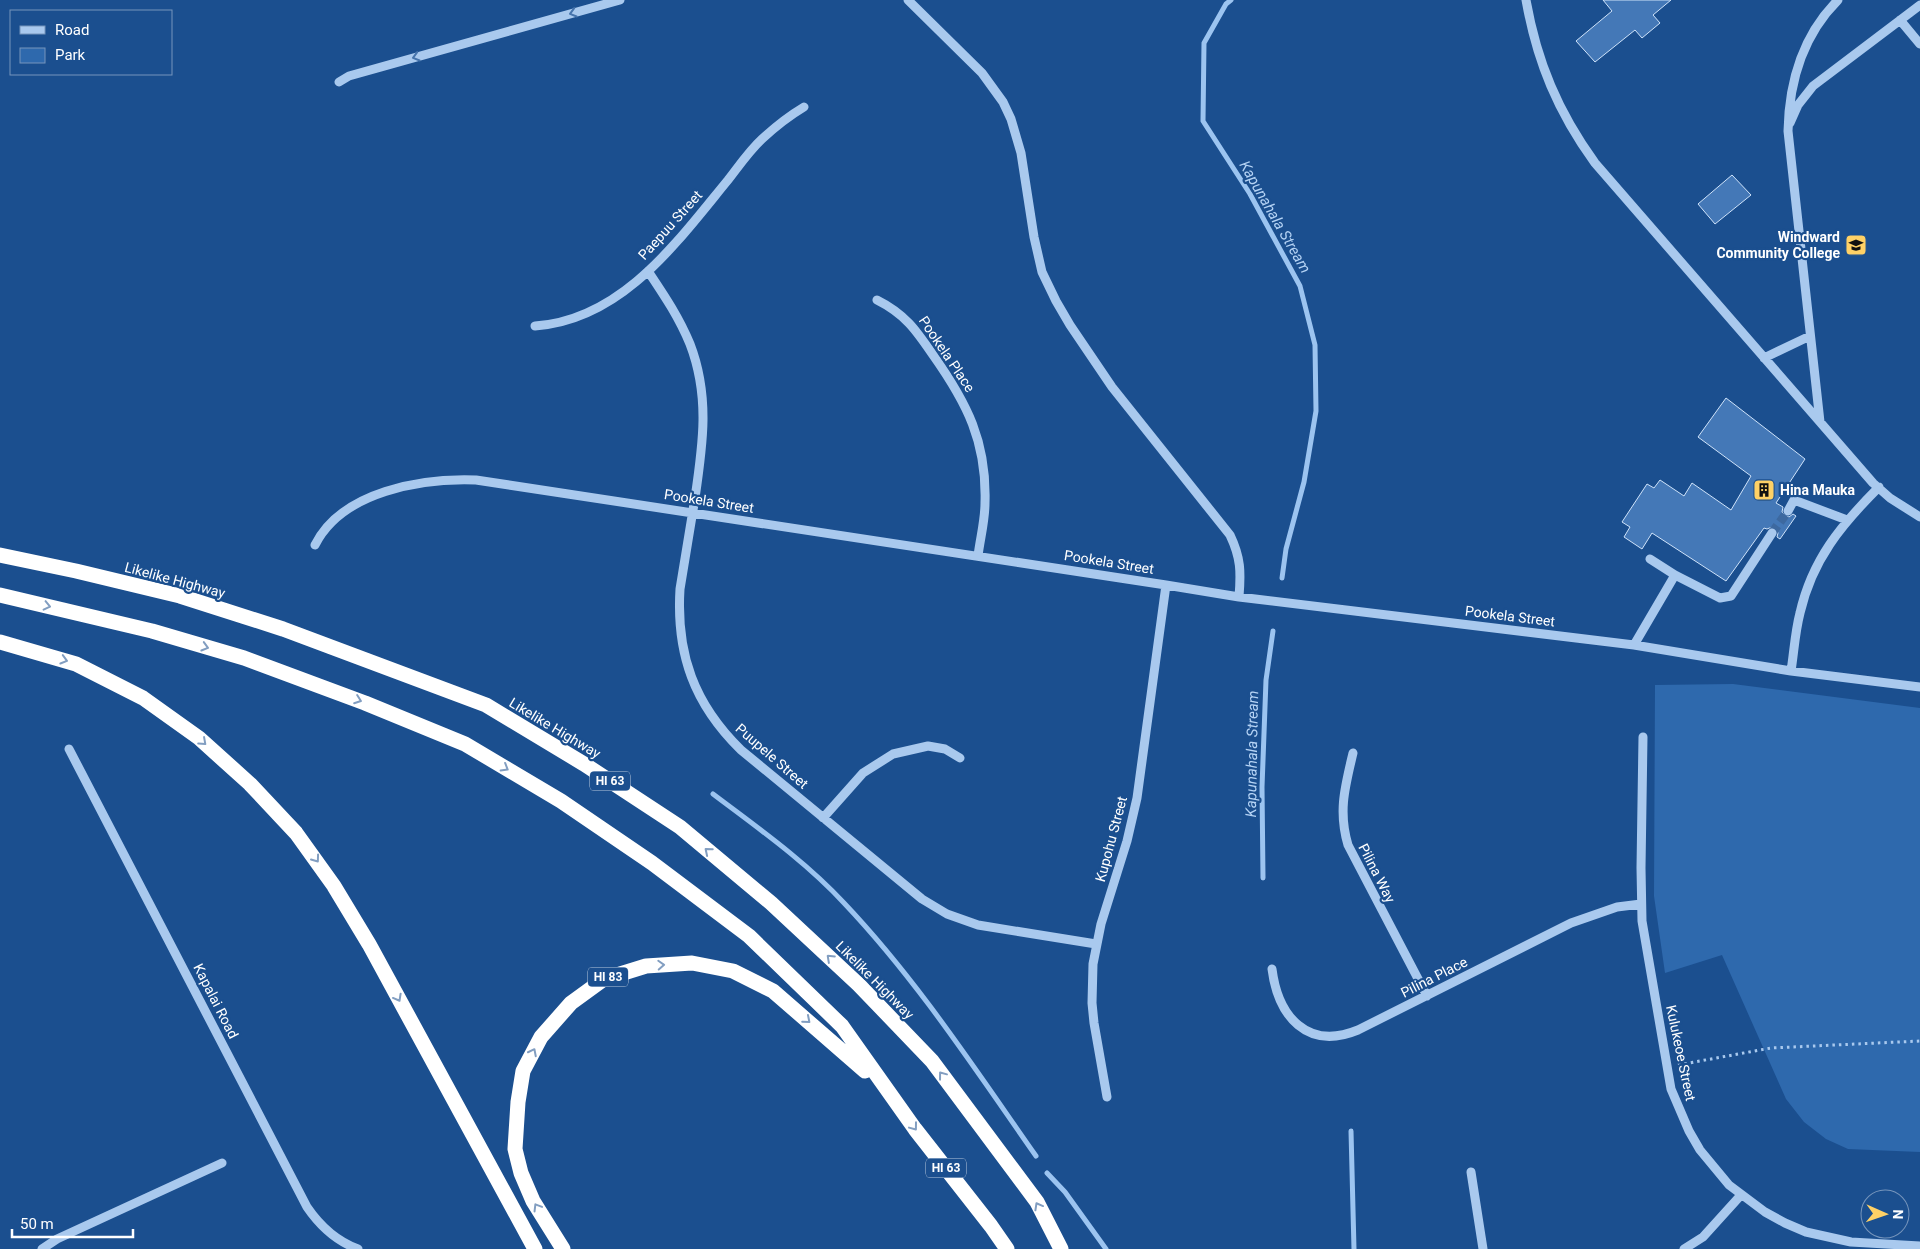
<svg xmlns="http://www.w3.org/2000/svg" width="1920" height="1249" font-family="Roboto,sans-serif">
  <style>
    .green { fill: #2e69ad }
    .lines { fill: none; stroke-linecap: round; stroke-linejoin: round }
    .stream { stroke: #9cc4f0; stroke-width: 5 }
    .building { fill: #4478b7; stroke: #cfe3fa }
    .minor-tunnel { stroke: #3d69a0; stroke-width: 9; stroke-dasharray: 9 4.5; stroke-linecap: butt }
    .path { stroke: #a9c9ee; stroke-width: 3; stroke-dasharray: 2.5 4; stroke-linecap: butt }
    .minor { stroke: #a9c9ee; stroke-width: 9 }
    .highway { stroke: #fff; stroke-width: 15 }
    .oneway { stroke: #4674ac }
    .oneway2 { stroke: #829ec1 }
    .labels { text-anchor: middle; stroke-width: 4.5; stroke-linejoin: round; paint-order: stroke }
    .shield { fill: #1b4f8f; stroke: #bbcadd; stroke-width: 1 }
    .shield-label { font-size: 12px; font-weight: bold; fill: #fff }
    .street-label { font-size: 14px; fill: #fff; stroke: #1b4f8f }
    .poi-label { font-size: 14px; font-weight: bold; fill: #fff; stroke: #1b4f8f; text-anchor: end }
    .water-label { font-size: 15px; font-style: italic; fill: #b5d3f5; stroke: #1b4f8f }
  </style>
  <rect width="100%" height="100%" fill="#1b4f8f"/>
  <path class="green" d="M1733,684L1920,708V1152L1848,1149L1826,1139L1804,1122L1786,1099L1722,955L1665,973L1654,896L1655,685Z"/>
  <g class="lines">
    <path class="stream" d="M1231,0L1226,4L1204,43L1203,121L1250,194L1300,286L1315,345L1316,411L1304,482L1286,549L1282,578
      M713,794C758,828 805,861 844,903C917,980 975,1069 1036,1156
      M1263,878L1262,787L1266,680L1273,631
      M1351,1131L1354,1249
      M1047,1173L1065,1192L1106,1249"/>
  </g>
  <path class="building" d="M1603,0H1671L1653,15L1660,23L1642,38L1635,30L1595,62L1576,41L1612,11Z
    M1732,175L1751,195L1715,224L1698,204Z
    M1726,398L1805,459L1776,503L1783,507L1782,512L1785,516L1789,517L1793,514L1796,516L1780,539L1777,537L1778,533L1776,528L1772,527L1767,529L1764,528L1726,581L1652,533L1642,549L1624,537L1630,527L1622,522L1647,484L1654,488L1660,480L1684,496L1692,483L1731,510L1751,476L1698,437Z"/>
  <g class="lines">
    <path class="minor-tunnel" d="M1772,533L1788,511"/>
    <path class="path" d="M1678,1065L1771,1048L1920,1041"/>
    <path class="minor" d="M908,0L982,73L1003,102L1011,119L1021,153L1034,237L1042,272L1056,301L1070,325L1112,387L1230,535C1241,558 1241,572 1239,597
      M1526,0C1537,62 1558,112 1595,163L1873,483L1890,498L1920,517
      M1900,20L1920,44
      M339,82L349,76L620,0
      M1790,123L1798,105L1813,86L1920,5
      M648,271C664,295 679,317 690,344C710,396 703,444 695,498C690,528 685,559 680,589C676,654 694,704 741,750L922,899L947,914L978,925L1096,944
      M877,300C905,314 916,330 933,355C967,403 987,442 985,503C985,521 980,539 978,556
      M535,326C622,320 677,242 728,180C739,166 749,151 762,139C775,127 789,116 804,107
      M1764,358L1810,336
      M1820,422L1788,131C1789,82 1803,35 1838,0
      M1788,511L1794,500L1847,520
      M315,545C342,491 422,478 476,480L1166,585L1239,597L1634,645L1791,671L1920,687
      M1650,559L1675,575
      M1634,645L1675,575L1720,598L1731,596L1772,533
      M1791,671C1794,652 1795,632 1800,613C1812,560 1841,525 1879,487
      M1643,737L1641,868L1642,921L1671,1089L1689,1131L1700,1150L1729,1185L1765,1212L1785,1223L1806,1232L1851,1242L1920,1246
      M69,749L307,1207C320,1226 336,1241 358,1249
      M1353,753C1345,787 1338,811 1348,845L1427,996
      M823,818L863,773L893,754L928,746L945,749L960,758
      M1272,969C1278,1016 1307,1051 1358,1030L1571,923L1617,907L1641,904
      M1107,1097L1094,1023L1092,1003L1093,964L1101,924L1127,841L1137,798L1166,585
      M1471,1172L1483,1249
      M42,1249L57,1239L222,1163
      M1684,1249L1703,1237L1741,1195"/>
    <path class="highway" d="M0,555L76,571L180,596L283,629L486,705L584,764L680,827L771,903L859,985L932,1061L1037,1202L1061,1249
      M0,595L152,631L244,658L365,703L465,744L561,801L652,863L749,936L842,1026L915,1129L991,1226L1007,1249
      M0,642L76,664L143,698L199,738L250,784L296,833L334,886L369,944L535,1249
      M563,1249L533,1201L521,1173L515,1149L518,1102L523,1071L541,1037L571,1003L604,979L646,966L692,963L733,971L773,991L865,1071"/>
  </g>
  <defs><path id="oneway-chevron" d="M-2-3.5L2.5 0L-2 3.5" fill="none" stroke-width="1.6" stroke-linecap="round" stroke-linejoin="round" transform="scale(1.25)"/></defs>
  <g class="oneway">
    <use href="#oneway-chevron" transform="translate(573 13) rotate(164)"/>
    <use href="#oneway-chevron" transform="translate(416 57) rotate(164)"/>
  </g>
  <g class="oneway2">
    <use href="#oneway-chevron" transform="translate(47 606) rotate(13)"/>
    <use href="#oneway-chevron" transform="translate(205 647) rotate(16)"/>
    <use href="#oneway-chevron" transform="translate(64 660) rotate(16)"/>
    <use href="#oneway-chevron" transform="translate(358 700) rotate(20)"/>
    <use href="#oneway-chevron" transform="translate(203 742) rotate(42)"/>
    <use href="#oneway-chevron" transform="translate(505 768) rotate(31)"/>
    <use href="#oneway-chevron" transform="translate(708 851) rotate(-140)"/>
    <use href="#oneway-chevron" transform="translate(316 859) rotate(54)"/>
    <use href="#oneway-chevron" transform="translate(830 958) rotate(-137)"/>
    <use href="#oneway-chevron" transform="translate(661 965) rotate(-3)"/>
    <use href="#oneway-chevron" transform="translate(398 998) rotate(61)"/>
    <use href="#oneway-chevron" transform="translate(807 1020) rotate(41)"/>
    <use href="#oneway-chevron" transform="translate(533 1052) rotate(-63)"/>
    <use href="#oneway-chevron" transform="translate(942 1075) rotate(-127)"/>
    <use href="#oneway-chevron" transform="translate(914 1127) rotate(53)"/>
    <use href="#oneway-chevron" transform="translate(1038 1206) rotate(-119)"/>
    <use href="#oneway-chevron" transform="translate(537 1207) rotate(-121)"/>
  </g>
  <defs>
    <g id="university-square" transform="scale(1.125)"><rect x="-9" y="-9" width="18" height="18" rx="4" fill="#ffd166" stroke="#1b4f8f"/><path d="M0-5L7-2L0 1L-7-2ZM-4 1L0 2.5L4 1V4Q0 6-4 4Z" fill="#111"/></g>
    <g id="building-square" transform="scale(1.125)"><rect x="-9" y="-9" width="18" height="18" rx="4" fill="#ffd166" stroke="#1b4f8f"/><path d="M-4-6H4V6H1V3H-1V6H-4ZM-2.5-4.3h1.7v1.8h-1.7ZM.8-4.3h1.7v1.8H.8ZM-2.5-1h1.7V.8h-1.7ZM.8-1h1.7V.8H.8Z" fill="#111"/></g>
  </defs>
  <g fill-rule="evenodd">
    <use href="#university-square" x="1856" y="245"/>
    <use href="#building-square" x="1764" y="490"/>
  </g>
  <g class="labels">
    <g class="shield">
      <rect x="590" y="771.5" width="40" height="19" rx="4"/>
      <rect x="588" y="967.5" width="40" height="19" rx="4"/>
      <rect x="926" y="1158.5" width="40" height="19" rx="4"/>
    </g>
    <g class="shield-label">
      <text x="610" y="785">HI 63</text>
      <text x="608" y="981">HI 83</text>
      <text x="946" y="1172">HI 63</text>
    </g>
    <g class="street-label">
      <text transform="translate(670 225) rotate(-48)" y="5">Paepuu Street</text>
      <text transform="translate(947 354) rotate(56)" y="5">Pookela Place</text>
      <text transform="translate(709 501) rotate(9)" y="5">Pookela Street</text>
      <text transform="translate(1109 562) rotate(9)" y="5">Pookela Street</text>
      <text transform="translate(175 580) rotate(15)" y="5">Likelike Highway</text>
      <text transform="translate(1510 616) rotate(7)" y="5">Pookela Street</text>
      <text transform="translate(555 728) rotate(31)" y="5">Likelike Highway</text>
      <text transform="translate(772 756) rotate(41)" y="5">Puupele Street</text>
      <text transform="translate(1111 839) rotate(-75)" y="5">Kupohu Street</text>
      <text transform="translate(1377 873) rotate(63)" y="5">Pilina Way</text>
      <text transform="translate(1434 977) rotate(-27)" y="5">Pilina Place</text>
      <text transform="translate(875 980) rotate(45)" y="5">Likelike Highway</text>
      <text transform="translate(216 1001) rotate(63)" y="5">Kapalai Road</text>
      <text transform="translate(1681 1053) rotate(78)" y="5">Kulukeoe Street</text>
    </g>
    <g class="poi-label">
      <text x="1840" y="242">Windward<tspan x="1840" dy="16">Community College</tspan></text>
      <text x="1780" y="495" text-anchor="start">Hina Mauka</text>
    </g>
    <g class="water-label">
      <text transform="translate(1275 217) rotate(60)" y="5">Kapunahala Stream</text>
      <text transform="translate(1252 754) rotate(-89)" y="5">Kapunahala Stream</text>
    </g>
  </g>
  <rect x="10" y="10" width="162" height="65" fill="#1b4f8f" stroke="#7695bc"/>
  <rect x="20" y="26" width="25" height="8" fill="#a9c9ee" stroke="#7695bc"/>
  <text x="55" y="35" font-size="15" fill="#ffffff">Road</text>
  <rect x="20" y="48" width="25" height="15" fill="#2e69ad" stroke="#7695bc"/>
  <text x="55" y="60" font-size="15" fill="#ffffff">Park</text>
  <g transform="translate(1885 1214) rotate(92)"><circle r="24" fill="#1b4f8f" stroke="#7695bc"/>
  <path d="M0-4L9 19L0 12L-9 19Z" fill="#ffd166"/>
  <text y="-8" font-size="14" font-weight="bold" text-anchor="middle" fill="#ffffff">N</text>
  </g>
  <path d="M12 1229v8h121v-8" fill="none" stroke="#ffffff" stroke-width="2.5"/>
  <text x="20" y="1229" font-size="15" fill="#ffffff" stroke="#1b4f8f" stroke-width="4" paint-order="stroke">50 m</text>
</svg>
